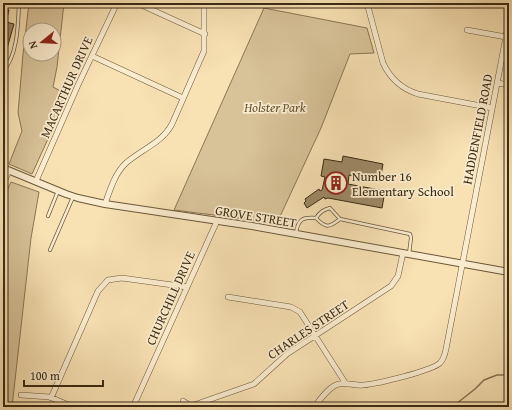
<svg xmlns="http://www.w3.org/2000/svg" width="512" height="410" font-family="'Gentium Book Plus',serif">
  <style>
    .green { fill: #d8c298; stroke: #897655; fill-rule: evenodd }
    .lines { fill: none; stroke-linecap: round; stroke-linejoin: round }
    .stream { stroke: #857352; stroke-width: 1.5 }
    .building { fill: #9d8966; stroke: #3a2a12 }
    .service-casing { stroke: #6a583a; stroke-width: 4 }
    .minor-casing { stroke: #6a583a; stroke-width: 6 }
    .tertiary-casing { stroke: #6a583a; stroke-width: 8 }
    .service { stroke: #faecce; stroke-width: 2.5 }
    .minor { stroke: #faecce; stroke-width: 5 }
    .tertiary { stroke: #faecce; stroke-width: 6 }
    .labels { text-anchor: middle; stroke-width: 3.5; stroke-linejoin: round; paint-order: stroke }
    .street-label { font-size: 13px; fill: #3a2a12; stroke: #faecce }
    .park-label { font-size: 13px; font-style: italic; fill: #625034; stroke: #faecce }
    .poi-label { font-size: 13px; fill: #3a2a12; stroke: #faecce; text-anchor: start }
  </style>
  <rect width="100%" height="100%" fill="#f8e1b3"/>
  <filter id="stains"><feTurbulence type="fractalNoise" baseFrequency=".005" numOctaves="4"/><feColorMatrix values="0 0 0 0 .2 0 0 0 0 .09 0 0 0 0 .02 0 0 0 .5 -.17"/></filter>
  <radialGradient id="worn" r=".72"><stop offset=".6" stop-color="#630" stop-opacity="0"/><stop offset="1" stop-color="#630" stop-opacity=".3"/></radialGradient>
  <path class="green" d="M29,3H64L57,67L53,87L68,95L32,174L9,164L22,131L18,113L23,54ZM30,30H54V54H30Z
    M264,8L367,28L374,53L350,54L321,128L277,223L174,210Z
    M11,182L39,192L31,238L12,407H3L4,197Z"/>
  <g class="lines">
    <path class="stream" d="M442,407L456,404L475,389L484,380L497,375H509"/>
  </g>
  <path class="building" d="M3,8L9,10L6,22L14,24L4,59H3Z
    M343,156L383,164L380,181L349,175L348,184L385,191L382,208L328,198L325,199L324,197L307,208L304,203L306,201L305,199L319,189L320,191L322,190L325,177L321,176L324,159L342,162Z"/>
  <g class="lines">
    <g class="service-casing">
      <path id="service" d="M3,71C18,55 18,24 19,3
        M48,216L58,191
        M316,218C320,212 323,210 330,208L340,219
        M296,233C298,219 303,217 316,218C326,229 330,227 340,219L410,234L411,238L409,254
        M50,250L73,197"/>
    </g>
    <g class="minor-casing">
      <path id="minor" d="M137,3L205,34
        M367,3L383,63C390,78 402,89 418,94L492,108
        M467,30L506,37
        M92,56L183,98
        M497,83L509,85
        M36,181L78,85L117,3
        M3,185L9,170
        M105,204C110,190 115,173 126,163C142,149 162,143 172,124L204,51V3
        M228,297L291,307L300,312L346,384
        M21,395L50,397L73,407
        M51,398L98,291L108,280L122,278L187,287
        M183,401L191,406L254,384L287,354L391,286L398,276L403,253
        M133,407L217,221
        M314,407C320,400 329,386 339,384C346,382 355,386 363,385C377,384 431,371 440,363C444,359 445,354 446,349L509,21"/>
    </g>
    <g class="tertiary-casing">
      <path id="tertiary" d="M3,168L66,194L78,198L105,204L252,226L509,272"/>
    </g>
    <use href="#service" class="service"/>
    <use href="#minor" class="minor"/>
    <use href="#tertiary" class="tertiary"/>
  </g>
  <defs>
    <g id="building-ring" transform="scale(1.15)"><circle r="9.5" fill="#faecce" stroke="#8f2418" stroke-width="1.5"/><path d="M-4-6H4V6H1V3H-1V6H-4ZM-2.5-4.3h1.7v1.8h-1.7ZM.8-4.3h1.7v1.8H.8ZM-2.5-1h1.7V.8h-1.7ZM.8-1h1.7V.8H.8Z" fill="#8f2418"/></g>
  </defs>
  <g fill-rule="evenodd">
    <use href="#building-ring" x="336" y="183"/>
  </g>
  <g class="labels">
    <g class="street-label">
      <text transform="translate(66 87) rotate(-66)" y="5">MACARTHUR DRIVE</text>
      <text transform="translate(477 129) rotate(-79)" y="5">HADDENFIELD ROAD</text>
      <text transform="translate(256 216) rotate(9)" y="5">GROVE STREET</text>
      <text transform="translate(170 298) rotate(-66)" y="5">CHURCHILL DRIVE</text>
      <text transform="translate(308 329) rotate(-34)" y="5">CHARLES STREET</text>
    </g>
    <g class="park-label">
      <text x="275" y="112">Holster Park</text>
    </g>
    <g class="poi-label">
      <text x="352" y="181">Number 16<tspan x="352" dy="15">Elementary School</tspan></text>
    </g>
  </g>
  <rect width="512" height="410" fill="none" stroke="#f8e1b3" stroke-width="16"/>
  <rect x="4" y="4" width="504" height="402" fill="none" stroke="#3a2a12" stroke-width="2"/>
  <rect x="8" y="8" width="496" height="394" fill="none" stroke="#3a2a12"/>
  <g transform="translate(42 42) rotate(252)"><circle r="19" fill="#faecce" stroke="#ad9e83"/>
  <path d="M0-3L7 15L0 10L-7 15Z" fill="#8f2418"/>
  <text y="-6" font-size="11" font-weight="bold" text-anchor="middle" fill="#3a2a12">N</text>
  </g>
  <path d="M24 380v6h79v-6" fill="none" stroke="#3a2a12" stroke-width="2"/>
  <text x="30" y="380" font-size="12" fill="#3a2a12" stroke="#faecce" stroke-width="3" paint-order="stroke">100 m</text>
  <rect width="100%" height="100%" filter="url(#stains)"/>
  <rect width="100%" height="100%" fill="url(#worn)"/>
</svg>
